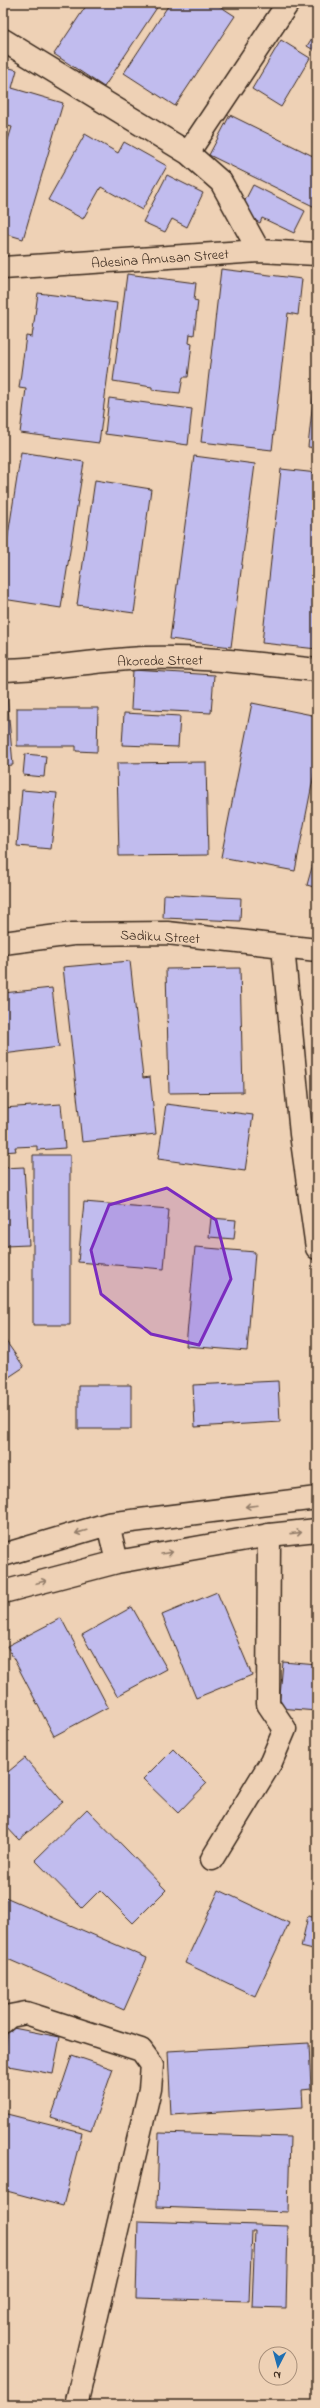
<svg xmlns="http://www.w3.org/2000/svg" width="320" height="2408" font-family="'Indie Flower',sans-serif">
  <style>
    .building { fill: #c1bcee; stroke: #3b2a1e }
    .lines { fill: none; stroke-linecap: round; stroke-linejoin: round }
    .minor-casing { stroke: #3b2a1e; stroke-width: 25 }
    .major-casing { stroke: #3b2a1e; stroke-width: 25 }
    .minor { stroke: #eed1b5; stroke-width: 22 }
    .major { stroke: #eed1b5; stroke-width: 22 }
    .oneway { stroke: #947e6a }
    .marked { fill: #7b2cbf; fill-opacity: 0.2; stroke: #7b2cbf; stroke-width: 3; stroke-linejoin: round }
    .labels { text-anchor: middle; stroke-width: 3; stroke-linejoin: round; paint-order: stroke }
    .street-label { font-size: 14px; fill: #3b2a1e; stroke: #eed1b5 }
  </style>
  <rect width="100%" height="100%" fill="#eed1b5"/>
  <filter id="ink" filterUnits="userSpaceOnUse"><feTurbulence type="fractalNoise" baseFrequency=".025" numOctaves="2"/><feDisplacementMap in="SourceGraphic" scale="8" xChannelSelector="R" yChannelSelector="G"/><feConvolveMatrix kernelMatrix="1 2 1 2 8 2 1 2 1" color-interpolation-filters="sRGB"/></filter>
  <g filter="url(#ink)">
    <path class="building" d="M88,3H160L104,87L54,54Z
      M170,3H215L235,16L175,106L124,73Z
      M317,30V52L307,46Z
      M281,40L310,58L281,107L252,89Z
      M3,66L17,70L12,88L63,103L23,239L3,233V156L12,127L3,125Z
      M230,115L317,158V208L209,155Z
      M85,134L118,153L124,142L167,166L142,210L101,187L83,219L48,200Z
      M167,175L203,193L187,227L172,219L165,232L143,222Z
      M253,185L305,211L294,233L262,218L260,223L239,212Z
      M221,269L302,279L298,315L288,313L272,450L201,442Z
      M127,274L196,283L194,300L198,301L194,335L190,334L189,343L192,344L188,377H183L180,393L152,390V387L113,381Z
      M38,293L117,303L99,443L20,433L26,389L19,388L26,336L32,337Z
      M314,390L317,391V448L308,447Z
      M109,398L192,409L188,445L105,434Z
      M21,452L84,462L61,608L3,599V568Z
      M194,456L255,464L231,647L170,639Z
      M281,469L317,473V649L262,643Z
      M95,480L151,489L134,613L77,605Z
      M133,670L214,675L211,713L131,709Z
      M7,696L13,765L3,766V697Z
      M252,703L317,716V759L295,871L221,857Z
      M17,708H98L97,752L76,751V746H17Z
      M124,713L180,716L178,747L122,745Z
      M25,754L46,756L44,777L23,775Z
      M206,762L208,855L119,856L117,763Z
      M22,790L57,793L51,849L17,846Z
      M317,849V888L307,885Z
      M164,894L241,898L240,921L163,918Z
      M130,961L143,1078L150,1077L156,1134L82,1142L63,967Z
      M240,968L243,1092L169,1093L166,969Z
      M52,988L59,1047L3,1054V993Z
      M61,1104L65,1148L37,1150V1146L15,1147L16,1151L3,1152V1108Z
      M166,1104L253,1115L245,1171L158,1159Z
      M33,1155H70V1325H33Z
      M24,1167L29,1245L4,1246L3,1168Z
      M84,1202L169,1209L164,1269L78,1262Z
      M211,1218L236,1220L234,1239L209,1237Z
      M195,1247L255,1252L247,1351L186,1346Z
      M3,1337L24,1367L3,1381Z
      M278,1381L280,1422L195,1427L193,1385Z
      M78,1385H131V1429H78Z
      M217,1592L252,1675L196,1698L162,1615Z
      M132,1607L167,1669L117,1696L82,1635Z
      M61,1618L108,1707L54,1736L7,1646Z
      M283,1662L317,1665V1711L279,1708Z
      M173,1749L207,1783L178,1813L143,1779Z
      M25,1758L63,1802L19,1840L3,1823V1776Z
      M87,1809L166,1890L133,1923L100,1890L82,1908L35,1860Z
      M219,1890L289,1923L255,1996L185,1963Z
      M3,1896L147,1958L124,2010L3,1957Z
      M308,1916L317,1918V1951L301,1947Z
      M8,2027L60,2037L53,2074L3,2065Z
      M309,2043L311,2089L302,2090L303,2107L171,2115L168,2051Z
      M72,2055L113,2069L91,2131L51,2118Z
      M3,2113L82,2133L63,2206L3,2190Z
      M159,2133L290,2137L288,2212L157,2207Z
      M138,2221L288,2226L286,2308L252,2307L255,2231H252L249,2301L136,2298Z"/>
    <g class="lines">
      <g class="minor-casing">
        <path id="minor" d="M3,40L188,153L221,182L259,251
          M188,153L288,3
          M3,268L259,251L317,254
          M3,670C51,669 97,660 145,658C202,656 260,664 317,670
          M3,943L73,934L167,933L317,950
          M283,947L301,1134L317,1248
          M212,1859L271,1762L285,1729L268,1704L269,1535
          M3,2022L10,2016L26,2013L141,2050L152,2065L150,2089L76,2405"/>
      </g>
      <g class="major-casing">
        <path id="major" d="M108,1524L117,1562
          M3,1555L108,1524L317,1498
          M3,1592L117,1562L269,1535L317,1530"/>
      </g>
      <use href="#minor" class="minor"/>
      <use href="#major" class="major"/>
    </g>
    <defs><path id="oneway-shaft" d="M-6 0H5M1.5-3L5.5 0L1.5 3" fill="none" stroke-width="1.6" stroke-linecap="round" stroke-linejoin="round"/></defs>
    <g class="oneway">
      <use href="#oneway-shaft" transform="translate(251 1506) rotate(173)"/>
      <use href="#oneway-shaft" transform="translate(81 1532) rotate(164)"/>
      <use href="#oneway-shaft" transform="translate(296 1533) rotate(-6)"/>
      <use href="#oneway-shaft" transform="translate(167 1553) rotate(-10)"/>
      <use href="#oneway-shaft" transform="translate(41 1582) rotate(-15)"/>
    </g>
  </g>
  <path class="marked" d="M167,1188L216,1220L231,1279L199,1345L151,1334L101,1294L91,1250L109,1205Z"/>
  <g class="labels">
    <g class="street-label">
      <text transform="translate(160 258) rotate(-4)" y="5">Adesina Amusan Street</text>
      <text transform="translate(160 660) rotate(-1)" y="5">Akorede Street</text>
      <text transform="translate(160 936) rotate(3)" y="5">Sadiku Street</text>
    </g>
  </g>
  <rect width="320" height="2408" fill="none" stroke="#eed1b5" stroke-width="16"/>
  <rect x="8" y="8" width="304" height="2392" fill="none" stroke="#3b2a1e" stroke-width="1.5" filter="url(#ink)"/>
  <g transform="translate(278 2366) rotate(186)"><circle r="19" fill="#eed1b5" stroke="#a68e79"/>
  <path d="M0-3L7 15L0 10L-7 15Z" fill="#1f6fb2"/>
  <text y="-6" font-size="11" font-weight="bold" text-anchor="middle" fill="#3b2a1e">N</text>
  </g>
</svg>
